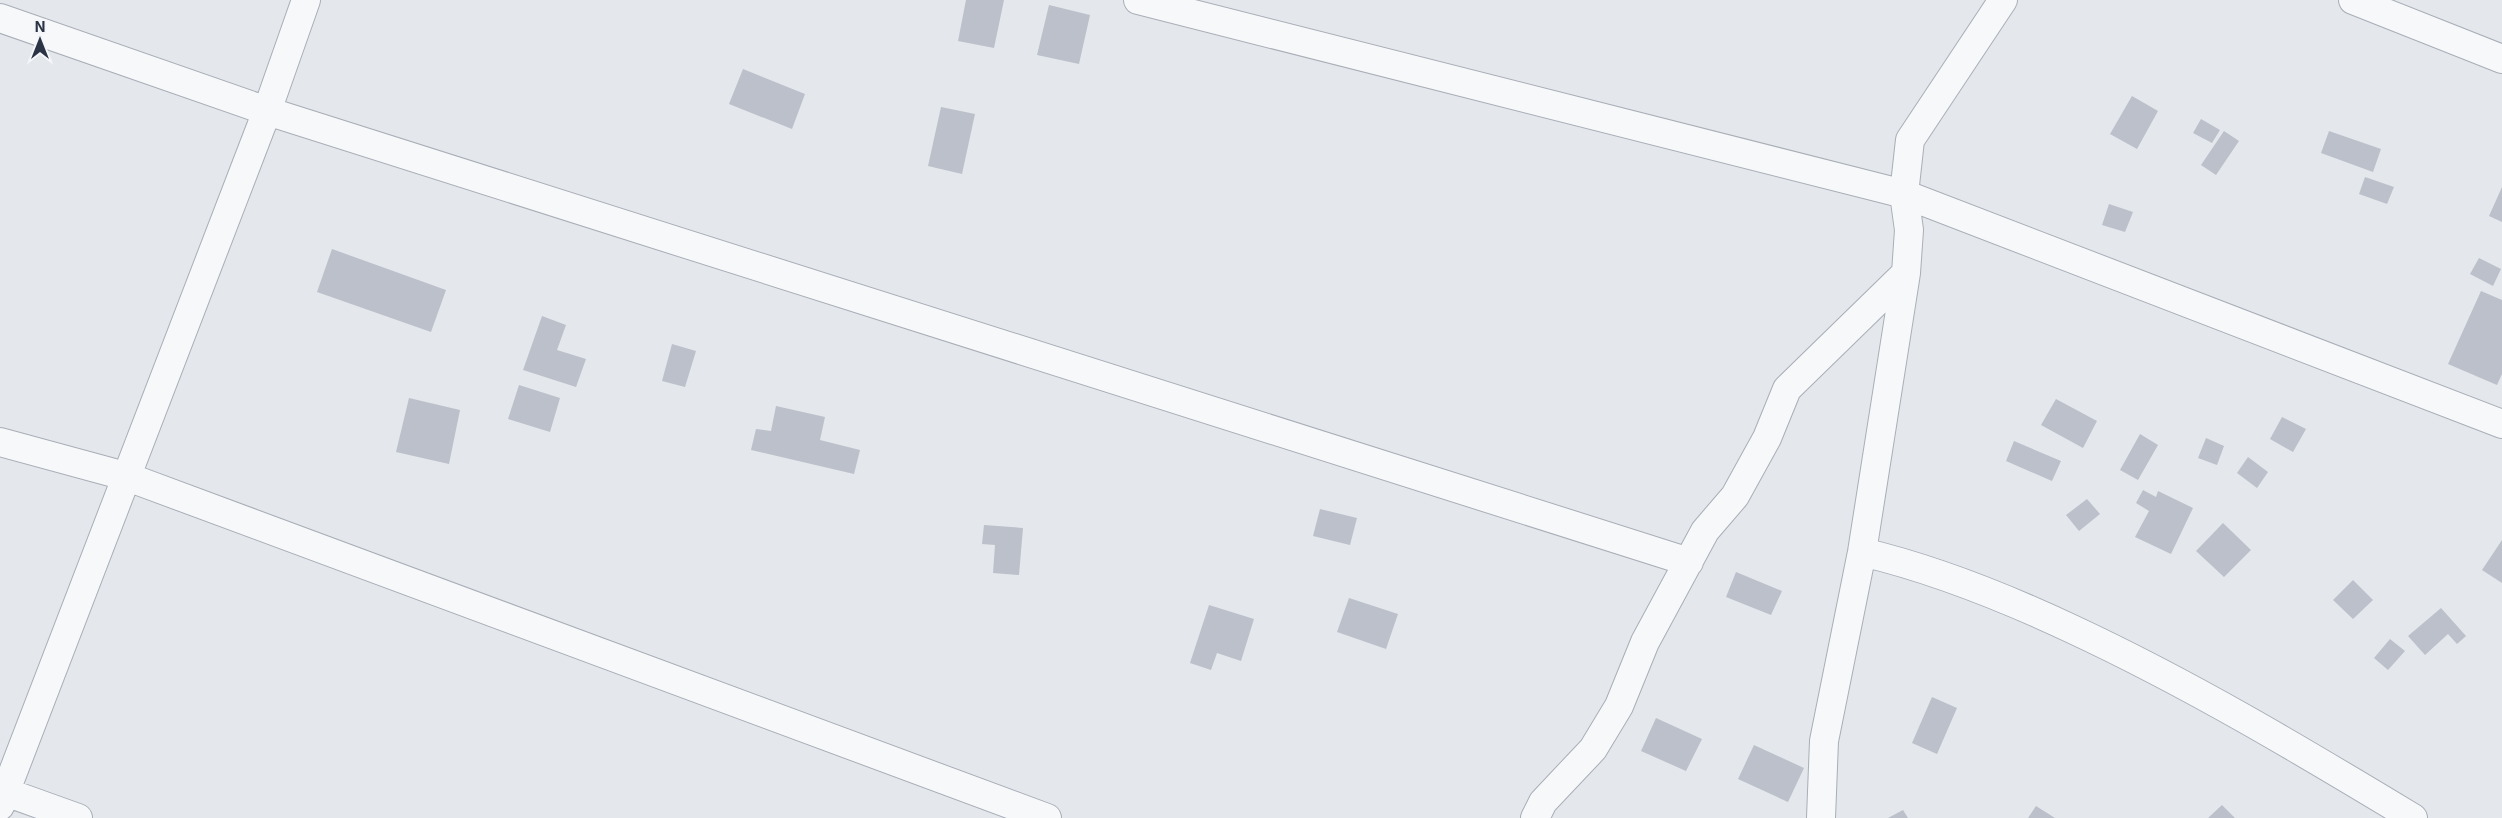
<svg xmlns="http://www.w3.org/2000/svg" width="2502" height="818" font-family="Inter,sans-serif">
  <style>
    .building { fill: #bbc0ca }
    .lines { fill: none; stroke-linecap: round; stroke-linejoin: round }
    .minor-casing { stroke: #a9aeb7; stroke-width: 30 }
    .minor { stroke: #f7f8fa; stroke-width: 28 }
  </style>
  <rect width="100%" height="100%" fill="#e4e7ec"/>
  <path class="building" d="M966,0H1004L994,48L958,41Z
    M1049,5L1090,15L1079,64L1037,55Z
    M743,69L805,94L792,129L729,104Z
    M2132,96L2158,111L2137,149L2110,134Z
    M941,107L975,114L962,174L928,166Z
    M2201,119L2220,130L2212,143L2193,133Z
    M2224,131L2239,141L2216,175L2201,165Z
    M2329,131L2381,149L2373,172L2321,153Z
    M2365,177L2394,187L2387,204L2359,194Z
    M2502,187V222L2489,216Z
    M2109,204L2133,212L2125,232L2102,225Z
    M332,249L446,290L431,332L317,292Z
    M2479,258L2501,269L2493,286L2470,274Z
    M2481,291L2502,300V374L2497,385L2448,364Z
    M542,316L566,325L557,350L586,359L576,387L523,370Z
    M672,344L696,351L685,387L662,381Z
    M519,385L560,398L550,432L508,419Z
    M409,398L460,410L449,464L396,452Z
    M2056,399L2097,421L2083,448L2041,425Z
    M776,406L825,417L820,440L860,450L854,474L751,450L756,429L771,431Z
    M2282,417L2306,429L2293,452L2270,439Z
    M2140,434L2158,445L2138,480L2120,470Z
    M2206,438L2224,446L2217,465L2198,458Z
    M2014,441L2061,461L2052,481L2006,461Z
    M2248,457L2268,472L2257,488L2237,473Z
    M2143,490L2156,497L2158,491L2193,508L2171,554L2135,537L2149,511L2136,503Z
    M2087,499L2100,514L2079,531L2066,515Z
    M1320,509L1357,518L1350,545L1313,536Z
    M2223,523L2251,550L2224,577L2196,551Z
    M984,525L1023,528L1019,575L993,573L995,545L982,544Z
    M2502,540V583L2482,570Z
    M1736,572L1782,591L1771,615L1726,597Z
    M2353,580L2373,600L2353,619L2333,600Z
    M1349,598L1398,614L1386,649L1337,632Z
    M1209,605L1254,619L1241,661L1217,653L1211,670L1190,663Z
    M2441,608L2466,636L2457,644L2448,634L2425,655L2408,636Z
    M2390,639L2405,651L2388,670L2374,658Z
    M1932,697L1957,708L1937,754L1912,743Z
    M1656,718L1702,739L1686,771L1641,751Z
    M1754,745L1804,768L1788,802L1738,779Z
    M2222,805L2235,818H2208Z
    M2036,806L2055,818H2028Z
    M1903,810L1908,818H1888Z"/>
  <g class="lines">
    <g class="minor-casing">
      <path id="minor" d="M1138,0L1904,194L2502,424
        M2353,0L2502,59
        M0,18L267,111L1689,562
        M0,442L125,476L1047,818
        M1862,552C1934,569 2004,597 2072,629C2190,684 2302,751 2413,818
        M0,790L78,818
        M0,806L267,111L306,0
        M1535,818L1543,802L1593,749L1619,706L1645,642L1705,531L1735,496L1767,438L1787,389L1906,273L1909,230L1904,194L1910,140L2003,0
        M1821,818L1824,741L1862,552L1906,273"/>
    </g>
    <use href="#minor" class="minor"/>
  </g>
  <g transform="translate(40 40)" stroke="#f4f6f9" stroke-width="4" paint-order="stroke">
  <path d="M0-4L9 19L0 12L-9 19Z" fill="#2b3445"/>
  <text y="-8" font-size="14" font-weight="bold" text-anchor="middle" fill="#2b3445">N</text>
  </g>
</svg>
